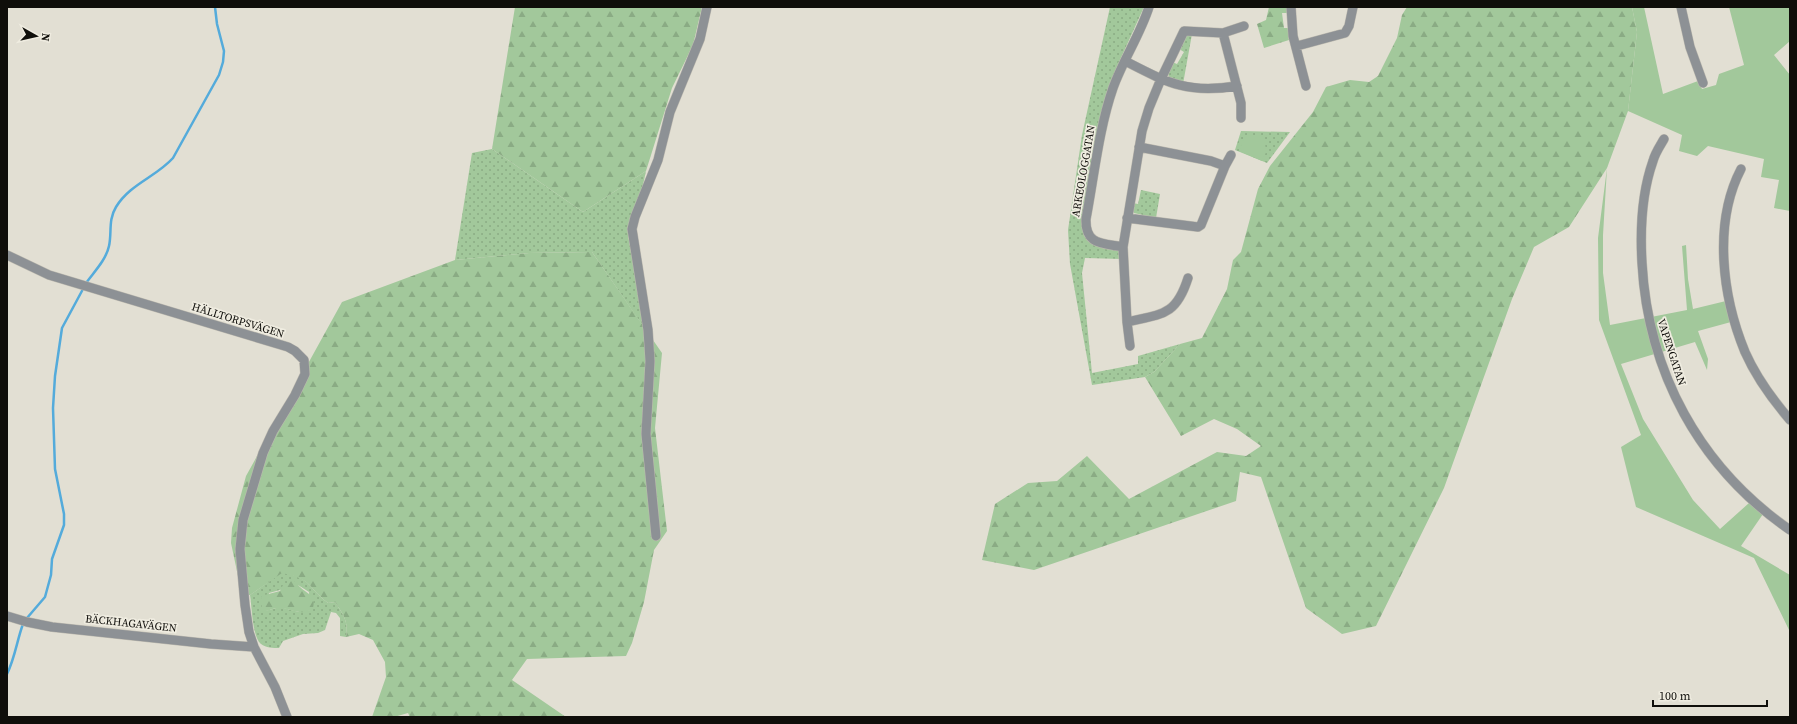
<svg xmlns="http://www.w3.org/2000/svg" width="1797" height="724" font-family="'Source Serif 4',serif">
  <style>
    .grass { fill: url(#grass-dots); fill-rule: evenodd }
    .forest { fill: url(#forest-firs) }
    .park { fill: #a2c89b }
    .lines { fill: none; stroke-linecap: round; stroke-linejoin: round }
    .stream { stroke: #54abdb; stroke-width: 2.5 }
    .minor-casing { stroke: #bcb9af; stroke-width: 10 }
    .minor { stroke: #8d9195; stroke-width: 9 }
    .labels { text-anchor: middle; stroke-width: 3.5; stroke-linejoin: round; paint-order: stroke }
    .street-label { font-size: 11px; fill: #0f0e0a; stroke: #efece0 }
  </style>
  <defs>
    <pattern id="grass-dots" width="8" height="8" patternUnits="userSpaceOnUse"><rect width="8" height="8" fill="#a2c89b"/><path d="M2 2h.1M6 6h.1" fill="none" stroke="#8aab84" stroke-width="1.8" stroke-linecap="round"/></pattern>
    <pattern id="forest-firs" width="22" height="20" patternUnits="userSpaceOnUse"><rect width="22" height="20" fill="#a2c89b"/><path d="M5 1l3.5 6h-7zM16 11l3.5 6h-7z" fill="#8aab84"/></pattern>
  </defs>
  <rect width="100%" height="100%" fill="#e2dfd3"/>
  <path class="grass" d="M1110,7H1144L1116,69L1107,93L1085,235C1097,240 1121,244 1122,259L1085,258L1082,273L1092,373L1138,364V356L1180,344L1154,372L1145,377L1092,385L1070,264L1068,230L1082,135Z
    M1192,34L1183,84L1169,78L1168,73L1172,62L1177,64L1184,52L1179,49L1186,36Z
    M1241,131L1290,132L1267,163L1235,150Z
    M492,149L583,212L646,171L641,194L628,235L645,329L592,252L529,253L455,260L472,153Z
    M1141,190L1160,194L1156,218L1134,213L1132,209L1133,203L1138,204Z
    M282,572C313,579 307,587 328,603L335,602C343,614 349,622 346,637L340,636V618L336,613L331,612L325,630L318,633L303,634L283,641L279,648C273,648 266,648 261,644C252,636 252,607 250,595ZM298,585L309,592L310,610L299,612L280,607L265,611L269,593Z"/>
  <path class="forest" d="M515,7H702L693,45L672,88L646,171L583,212L492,149Z
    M1269,7H1288V13H1282L1284,28H1288L1289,40L1264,48L1257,24L1266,20Z
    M1407,7H1632L1637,32L1628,111L1607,168L1569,227L1534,247L1512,299L1444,488L1376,626L1342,634L1306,608L1261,477L1240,472L1236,501L1034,570L982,560L995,504L1028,483L1057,481L1087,456L1129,499L1217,452L1246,456L1261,446L1237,429L1214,419L1181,436L1145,377L1154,372L1180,344L1202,338L1227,289L1233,260L1241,252L1258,189L1270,166L1313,112L1326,87L1350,80L1369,82L1378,76L1397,38L1402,15Z
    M592,252L662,353L655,428L667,531L654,550L644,602L632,643L626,656L527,659L512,680L566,717H410L408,713L394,717H372L386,677L385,662L373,640L359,634L346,637C349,622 343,614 335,602L328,603C307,587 313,579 282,573L250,595H242L231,543L232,528L246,476L342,302L455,260L529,253Z
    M293,580C296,582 297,584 300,587C308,595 316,594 313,608C302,618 290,607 278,608C272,608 268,612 262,611L261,596L280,591L283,585Z"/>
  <path class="park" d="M1632,7H1644L1663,94L1698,81L1702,89L1716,85L1719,74L1744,65L1729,7H1790V41L1774,55L1790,75V211L1774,208L1779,180L1761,177L1764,159L1708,146L1697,156L1679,151L1682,135L1628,111L1637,32Z
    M1245,135H1264L1266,152L1262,161L1239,151Z
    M1607,168L1603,235V273L1610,325L1687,310L1682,246L1686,245L1688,279L1693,309L1726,301L1731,322L1698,331L1708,359L1707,370L1695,342L1621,364L1643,419L1693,500L1720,529L1749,503L1763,514L1741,546L1790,575V632L1754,558L1636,507L1621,447L1641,435L1599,320L1598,238Z"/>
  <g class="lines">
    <path class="stream" d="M86,283C94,272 106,260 109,246C112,233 108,220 116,207C130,184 156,177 173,158L219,75L223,62L224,51L217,24L215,7
      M27,618L45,597L51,575L52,559L64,525V514L55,469L53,408L55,376L62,328L83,289
      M7,674C15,658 17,640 23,624"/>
    <g class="minor-casing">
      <path id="minor" d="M1291,7L1293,36L1306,86
        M1681,7L1690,47L1703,83
        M1223,33L1244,26
        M1297,46L1345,33L1349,26L1353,7
        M1125,61C1168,83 1187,94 1237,86
        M1664,139C1660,146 1655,153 1653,161C1642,192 1640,229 1642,263C1648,372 1699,467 1790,530
        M1225,166L1231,155
        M1741,169C1713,223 1722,296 1745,352C1756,377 1772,399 1790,420
        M1127,218L1198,227L1201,225L1225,166L1211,161L1139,147
        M1123,247C1102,243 1085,245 1086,219C1094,177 1099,128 1113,88C1123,60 1140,35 1149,7
        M7,255L49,275L288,347L295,351L304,360L305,374L295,395L273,431L263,453L243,520L240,549L245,605L249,632L254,647L275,687L287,717
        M1188,278C1176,316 1162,314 1127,322L1123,247L1142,131L1149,108L1161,79L1184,31L1223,33L1241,103V118
        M1127,322L1130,346
        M656,536L646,434L650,361L648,330L632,229L635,217L658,160L670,112L700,39L707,7
        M7,616L27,622L52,627L211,644L254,647"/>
    </g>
    <use href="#minor" class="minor"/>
  </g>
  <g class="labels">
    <g class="street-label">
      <text transform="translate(1083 171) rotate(-80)" y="4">ARKEOLOGGATAN</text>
      <text transform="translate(238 320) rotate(17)" y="4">HÄLLTORPSVÄGEN</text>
      <text transform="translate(1672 352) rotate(72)" y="4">VAPENGATAN</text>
      <text transform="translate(131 623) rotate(6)" y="4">BÄCKHAGAVÄGEN</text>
    </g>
  </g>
  <rect width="1797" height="724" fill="none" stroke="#0f0e0a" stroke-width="16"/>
  <g transform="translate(36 36) rotate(98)" stroke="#efece0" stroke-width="3" paint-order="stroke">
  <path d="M0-3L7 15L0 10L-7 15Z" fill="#0f0e0a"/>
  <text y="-6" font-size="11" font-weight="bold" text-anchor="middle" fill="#0f0e0a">N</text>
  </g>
  <path d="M1653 700v6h114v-6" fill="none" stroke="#0f0e0a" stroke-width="2"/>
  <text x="1659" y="700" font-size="12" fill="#0f0e0a" stroke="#efece0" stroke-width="3" paint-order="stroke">100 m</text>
</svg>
